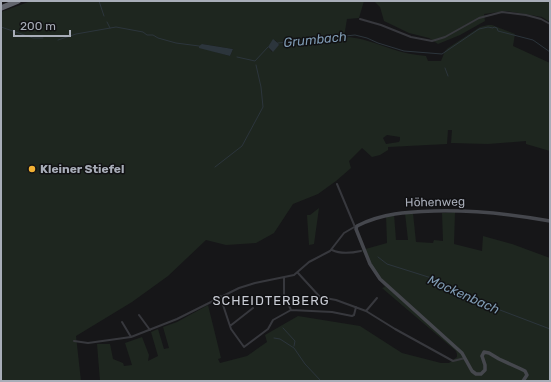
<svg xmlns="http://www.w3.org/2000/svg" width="551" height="382" font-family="Rubik,sans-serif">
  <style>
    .green { fill: #1e261f; fill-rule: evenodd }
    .water { fill: #2c353c }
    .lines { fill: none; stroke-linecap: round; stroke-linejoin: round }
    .stream { stroke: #2c353c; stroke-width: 1 }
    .street { stroke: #37383d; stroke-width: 2 }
    .secondary { stroke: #45474d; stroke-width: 3.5 }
    .highway { stroke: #63666e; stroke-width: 5.5 }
    .poi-dot { fill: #f2b134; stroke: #111113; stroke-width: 1.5 }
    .labels { text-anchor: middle; stroke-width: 3; stroke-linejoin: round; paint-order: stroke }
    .poi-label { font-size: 12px; font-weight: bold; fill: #a8adb8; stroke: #111113; text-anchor: start }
    .street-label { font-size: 12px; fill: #a8adb8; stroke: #111113 }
    .water-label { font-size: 13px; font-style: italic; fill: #7f9bb3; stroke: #111113 }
    .neighbourhood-label { font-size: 13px; letter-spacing: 1px; fill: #c9ccd4; stroke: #111113 }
  </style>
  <rect width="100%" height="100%" fill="#161618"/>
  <path class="green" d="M31,1H364L359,18L347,19L344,37C362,37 376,44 392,49C404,53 415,55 426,56L428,61H441L445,51L448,48L480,27L488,25H492L497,27L515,34L513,46L550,63V151L526,144V141L488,144L451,143L452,130H448L447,144L388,147V150L380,155L372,157L362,148L349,161L351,168L336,181L318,194L293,204L274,233L256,243L226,245L206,240L168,276L132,302L76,336L81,381H1V12ZM275,40L278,43L279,45L272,52L268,47ZM202,44L233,49L230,56L216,52ZM387,135L400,137V140L399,142L386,144L383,138Z
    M374,1H550V22L542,17L507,11L484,14L485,21L460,35L438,44L429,38L409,33L384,21L380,7Z
    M319,208L314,244L309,245L307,215H310Z
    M455,212L454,244L482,251L483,236L512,244L550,258V381H100L97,344H110L113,359L123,363L124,366L132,365L125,343L142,337L149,355L148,361L158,356L151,332L158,329L164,349L169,348L163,327L177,322L208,305L221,358L218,359L220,363L247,356L267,342L265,335L298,316L360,326L402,353L441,363H449L457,357V354L456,351L382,288L385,287L373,271L362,250L387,243L386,215L394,214L396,240H408L405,213H413L416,242L433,243L434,240L443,241L442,213Z"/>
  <path class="water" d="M273,39L278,43L279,45L273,52L268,47Z
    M202,44L233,49L230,56L199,48V46Z"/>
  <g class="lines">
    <path class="stream" d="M99,1L104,16
      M107,22L110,28
      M1,27L33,38H43
      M58,40L76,34L116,27L143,32L147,35H153L158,38L176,43L199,46
      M278,43L355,35L367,38L378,43L404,51L442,54L479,29L488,27L493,28L494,27L497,28L498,31L533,40L550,52
      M237,57L255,61L268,47
      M445,68L448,76
      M215,167L242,146L263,107L261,87L256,65
      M378,257L387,264L441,281L471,299L550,329
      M283,328L295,341L294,346
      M274,338L280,339L294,348L305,364L321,381"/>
    <path class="street" d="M360,19L381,25L411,37L432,41L445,37L479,18L502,12L526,15L541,19L550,24
      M337,184L355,227
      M332,250C340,254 352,253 361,251
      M298,273L320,297L336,300L366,311L395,329L453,361L465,358
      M284,278V295L291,310
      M220,296L231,329L244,347L268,329L273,320L291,310L332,312L352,316L354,315L356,307
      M286,298L299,299
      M366,311L377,298
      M139,315L150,330
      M122,322L131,337
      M230,326L253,308
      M74,341L88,343L131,337L177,319L239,288L255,283L294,275L309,262L330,251L344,233L356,226"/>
    <path class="secondary" d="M482,356L485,365V370L481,374H476L472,371L462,353L380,279L370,264L356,229L357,226C382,213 407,212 434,211C473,210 511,214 550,221
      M482,356L484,352L489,353L499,359L521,369L525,371L527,375L523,381"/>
    <path class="highway" d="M1,8L18,1"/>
  </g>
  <circle class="poi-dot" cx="32" cy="169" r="4"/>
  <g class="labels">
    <g class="poi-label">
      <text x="40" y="173">Kleiner Stiefel</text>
    </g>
    <g class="street-label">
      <text transform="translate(435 202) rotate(-1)" y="4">Höhenweg</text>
    </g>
    <g class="water-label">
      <text transform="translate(315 39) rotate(-6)" y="5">Grumbach</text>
      <text transform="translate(464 294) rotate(24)" y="5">Mockenbach</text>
    </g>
    <g class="neighbourhood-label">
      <text x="271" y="305">SCHEIDTERBERG</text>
    </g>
  </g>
  <rect width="551" height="382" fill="none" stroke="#a8adb8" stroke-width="4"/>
  <path d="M14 30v6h56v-6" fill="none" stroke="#a8adb8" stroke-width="2"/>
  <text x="20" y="30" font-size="12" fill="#a8adb8" stroke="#111113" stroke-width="3" paint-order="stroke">200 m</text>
</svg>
